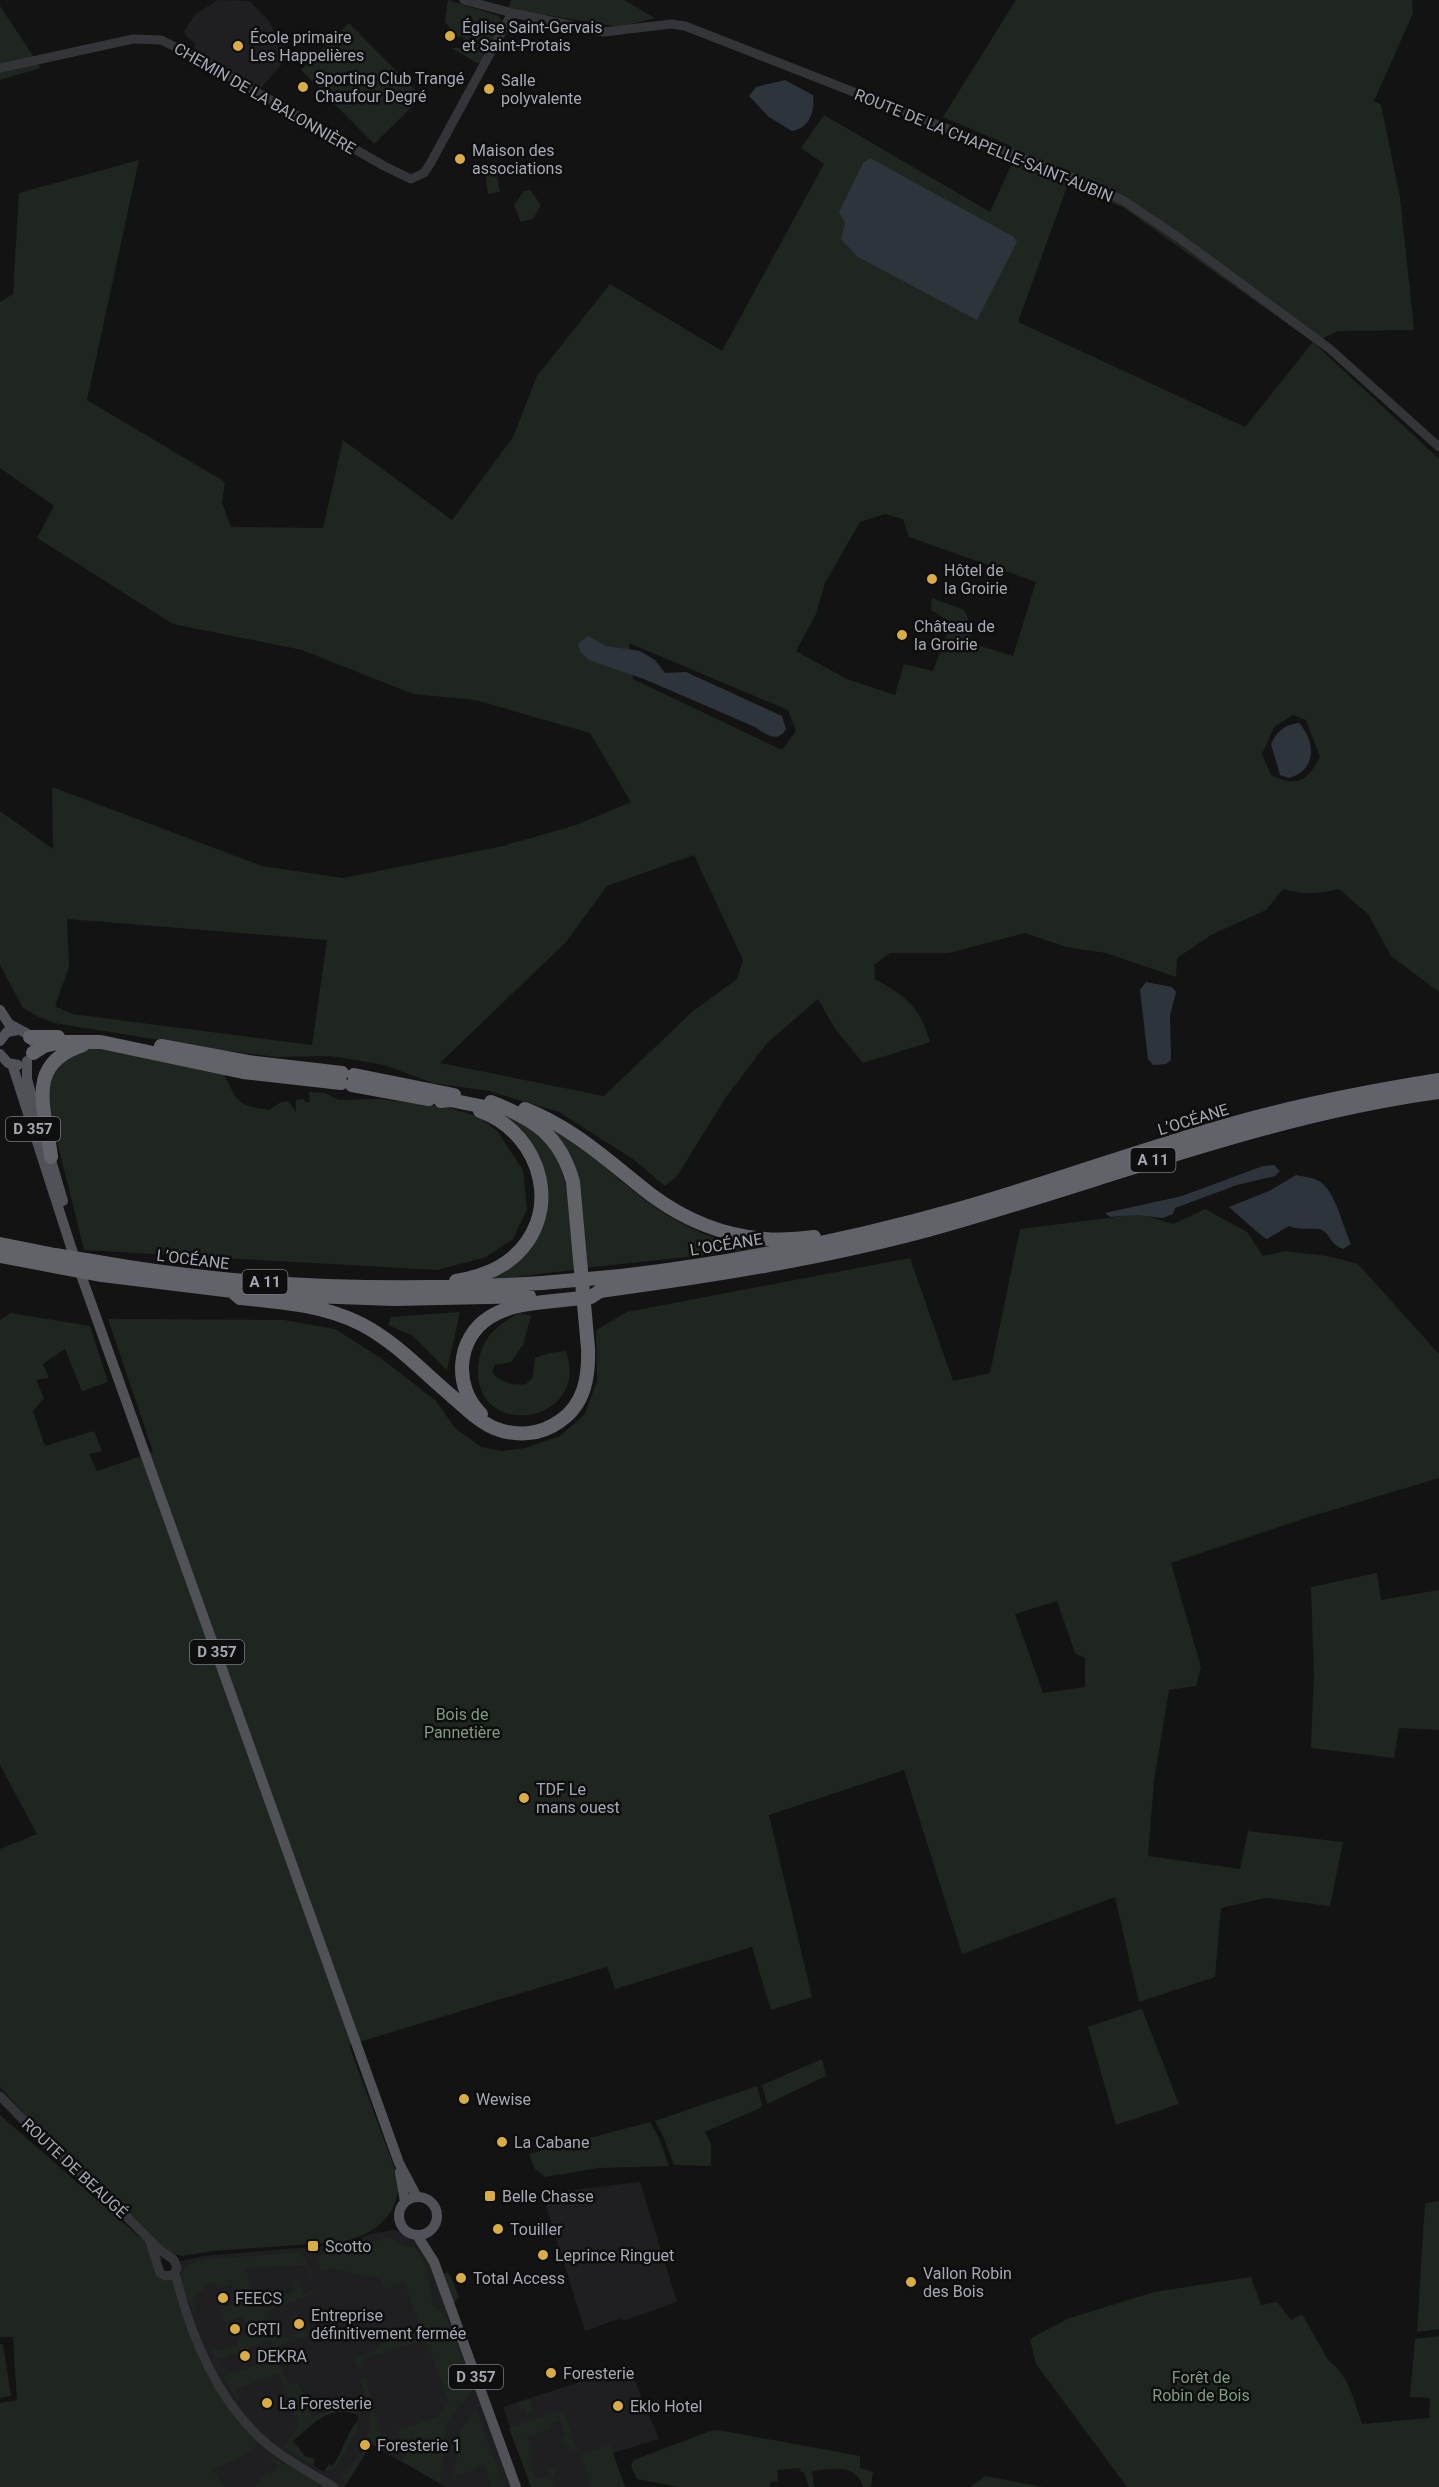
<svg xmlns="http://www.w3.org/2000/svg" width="1439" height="2487" font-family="Roboto,sans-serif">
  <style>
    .built { fill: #1f1f21; fill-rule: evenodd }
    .green { fill: #1f2620; fill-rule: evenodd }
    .water { fill: #2e343b }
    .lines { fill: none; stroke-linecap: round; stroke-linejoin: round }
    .minor { stroke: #343538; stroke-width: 9 }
    .major { stroke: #505257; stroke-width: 10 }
    .highway { stroke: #616369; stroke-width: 14 }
    .highway-bridge { stroke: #616369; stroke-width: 14 }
    .poi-dot { fill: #d9ac45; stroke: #0e0e0f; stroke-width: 2 }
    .labels { text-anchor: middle; stroke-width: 5; stroke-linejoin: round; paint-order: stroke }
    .shield { fill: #0e0e0f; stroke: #787a82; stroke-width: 1.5 }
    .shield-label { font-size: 15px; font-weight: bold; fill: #a6a9b3 }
    .poi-label { font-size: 16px; fill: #a6a9b3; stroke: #0e0e0f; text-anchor: start }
    .street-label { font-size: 16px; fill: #a6a9b3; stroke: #0e0e0f }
    .park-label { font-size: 16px; fill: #7f9b82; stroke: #0e0e0f }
  </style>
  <rect width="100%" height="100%" fill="#131314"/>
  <path class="built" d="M218,0L250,1L270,22L274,32L281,39L287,58L260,89L193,50L195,44L185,35L184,31L196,14Z
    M640,2182L677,2302L623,2321L621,2318L585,2331L546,2206L547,2201L553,2193L565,2191Z
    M393,2230L417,2235L422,2243L516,2487H446L371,2444L344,2487H225L213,2470L241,2458L219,2386L173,2275L178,2262L203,2256L346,2244L371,2234ZM355,2400L358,2409L357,2432L335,2469L324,2472L285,2448L300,2421Z
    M629,2366L659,2439L613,2453L625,2487H531L503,2407Z"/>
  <path class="green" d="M448,0L499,16L502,22L482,62L477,63L452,48H460L464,39L461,36L458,38L445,22Z
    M511,0H624L655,18L620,27L508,9Z
    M1016,0H1412L1413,13L1374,101L1381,105L1400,197L1414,330L1338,331L1314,343L1439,459V992L1391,956L1368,914L1339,889C1318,894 1303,895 1283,889L1266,910L1211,935L1177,958L1176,977L1106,953L1066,947L1025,933L949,953H890L874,965L875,979C907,997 919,1006 930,1042L863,1063L836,1030L818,999L767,1043L726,1097L677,1176L665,1186L633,1159L559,1112L489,1091L433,1083L384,1065L331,1056L277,1057L221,1050L54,1023L39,1017L23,1008L0,965V811L53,849L52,787L262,866L343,878L503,846L576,825L631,802L590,733L475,700L413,694L302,650L173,624L37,538L54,506L0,468V302L13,294L19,193L139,160L87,400L225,482L222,503L231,527L323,528L343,440L452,520L513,437L537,376L610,284L722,351L824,164L801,148L824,115L990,212L1013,161L1011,146L943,117ZM1068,184L1124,208L1313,342L1245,427L1018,322ZM885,514L903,519L909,537L1036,582L1013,656L971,643L968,618L964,610L932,598L931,610L951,622L933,671L904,664L895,695L847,679L796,651L816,614L825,583L860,522ZM629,643L788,710L796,731L782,750L633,679ZM1293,715L1306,720L1320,757C1307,782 1297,787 1271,775L1262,754L1274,727ZM694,855L743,960L737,979L693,1011L604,1096L440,1063L566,942L607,886ZM67,919L327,940L312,1045L72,1014L55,1006L69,967Z
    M0,6L41,68L0,80Z
    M349,23L422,97L374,144L301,70Z
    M496,171L500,192L488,194L485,172Z
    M530,190L541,205L533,219L521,222L514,205L524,191Z
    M96,1048L225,1072C225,1079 227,1080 230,1086C239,1107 247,1106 269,1110L281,1102L288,1101L296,1112V1100L304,1099L305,1102H310L309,1092L325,1093L339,1100L379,1099L447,1107L479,1117L497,1131L523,1170L527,1209L513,1239L486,1257L437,1270L84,1250L49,1109C46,1072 59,1055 96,1048Z
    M485,1110C494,1112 504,1114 512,1117C574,1142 571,1215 574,1270L487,1280L531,1241L540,1164Z
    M544,1125C593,1149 627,1193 674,1219C691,1229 710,1237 729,1242C742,1246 757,1244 769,1248L585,1268L580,1201Z
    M1205,1209L1247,1232L1263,1256L1285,1251L1327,1256L1358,1264L1439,1354V1478L1309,1517L1171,1563L1201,1667L1196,1686L1169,1690L1154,1781L1148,1856L1240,1869L1248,1831L1343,1842L1330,1906L1265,1898L1221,1908L1215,1977L1139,2002L1115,1897L962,1954L904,1770L769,1815L812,1997L771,2010L752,1947L615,1989L607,1967L349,2045L398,2178C402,2221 364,2240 327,2245L326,2243L213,2251L182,2256L158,2251L162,2259L158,2264L172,2280L213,2374L263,2440L241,2458L213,2470L225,2487H0V2403L17,2400L13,2337H0V2115L142,2239H149L40,2131L0,2087V1849L37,1834L0,1765V1320L11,1313L90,1326L108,1382L82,1391L65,1349L43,1364L49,1378L36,1380L44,1398L33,1411L45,1446L94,1431L102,1451L89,1454L97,1471L153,1452L108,1319L284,1320L335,1329L382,1359L436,1401L455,1428L481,1447L502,1451L525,1448L560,1436L585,1414L597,1381L596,1330L627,1312L910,1258L953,1381L990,1373L1020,1229L1141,1214L1173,1224ZM1057,1601L1075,1653L1085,1658V1687L1043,1693L1015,1614Z
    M460,1312L447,1370L413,1336L388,1325L391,1317Z
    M520,1313L531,1316L523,1345L511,1362L495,1365L492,1372C501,1383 513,1386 526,1384L533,1377L535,1358L550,1353L566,1351C592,1427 466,1443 479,1360C483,1336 499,1323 520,1313Z
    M1377,1573L1381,1600L1439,1590V1730L1399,1728L1394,1758L1311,1748L1314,1675L1311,1587Z
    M1142,2009L1179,2104L1116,2125L1088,2027Z
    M822,2059L826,2076L767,2104L762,2085Z
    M757,2086L762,2105L760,2108L705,2132L711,2144V2166L674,2165L663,2136L655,2121Z
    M650,2122L659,2138L669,2166L598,2168L545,2177L534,2168L529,2154Z
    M1439,2201V2329L1417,2332L1425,2203Z
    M390,2237L406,2247H415L417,2250L427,2270L433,2306L442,2313L450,2326L473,2390C465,2403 452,2411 446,2425L440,2483L371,2444L346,2485L342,2479L344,2474L367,2445L370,2417L361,2379L364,2378L371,2381L366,2383L371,2396L369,2398L382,2434L386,2433L387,2436L382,2437L376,2446L402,2461L407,2451L397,2444L401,2441L397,2431L439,2416L449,2402L425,2339L360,2361L362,2366L357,2368L353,2358L378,2349V2345L401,2337L403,2339L422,2331L404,2282L385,2289L381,2279L331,2269L320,2271L318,2258L322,2254L345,2253L369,2242Z
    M299,2253L305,2258L312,2278H310L305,2265L245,2268L254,2295L260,2304L267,2301L264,2292L269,2290L274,2299L296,2289L293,2282L298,2280L303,2295L315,2291V2293L267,2311L273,2328L280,2326L285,2338L319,2326L324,2325L326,2329L274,2348L270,2340L217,2360L220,2369L224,2368L226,2371L221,2374L205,2337H206L211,2349L216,2348L217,2351L238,2346L236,2339L250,2334L243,2316L225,2323L220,2309L238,2302L232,2284L218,2289L215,2282L204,2286L205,2291L196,2294L197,2297L193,2299L197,2310L193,2311L189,2301L185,2300L180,2277L185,2267L193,2263L202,2259Z
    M447,2272L450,2275L459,2297L454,2303L443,2274Z
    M1251,2277L1261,2305L1277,2302L1291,2320L1302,2314L1328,2360C1349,2376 1354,2400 1362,2424L1429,2418L1430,2398L1410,2397L1415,2339L1439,2336V2487H1127L1036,2364L1030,2339L1067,2319L1154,2292Z
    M0,2344H3L11,2396L0,2398Z
    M277,2357L288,2385L298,2382L311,2417L355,2400L359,2415C328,2404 315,2423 293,2441L306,2457L314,2458L313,2466L284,2448L298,2424L279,2373L236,2389L241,2405L247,2412L222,2377Z
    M529,2399L534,2412L527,2414L525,2408L520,2410L518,2402Z
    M475,2407L505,2487H492L484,2466L454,2477L460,2431Z
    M563,2410L577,2449L573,2450L557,2442L566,2436L560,2420L550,2424L551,2428L527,2437L533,2455L529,2457L537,2480L550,2475L546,2465L556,2470L552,2478L555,2487H531L509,2428Z
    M358,2421L357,2432L335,2469L324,2472L329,2464L333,2466C340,2456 350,2426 358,2421Z
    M718,2430L860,2456V2468L873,2472L871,2487H863C856,2463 832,2469 812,2471L814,2487H809L804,2472H801L800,2468L777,2470L778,2481L770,2482V2487H679L637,2479L631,2466L634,2460L710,2431Z
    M610,2445L625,2487H591L580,2455Z
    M264,2450L283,2465L289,2460L334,2487H254L268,2471L271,2473L278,2467Z
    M985,2476L1043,2487H970Z"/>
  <path class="water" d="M785,80L813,95C815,111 810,128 792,131L769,117L749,96L756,87Z
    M870,158L1014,237L1017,242L977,320L858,257L841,239L845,223L839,212L863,163Z
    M588,636L606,646L640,651L655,660L665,673L686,672L782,716L786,729C777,744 765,734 755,727L644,679L589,660L580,652L578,644Z
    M1299,723C1316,742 1317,770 1289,778L1280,775L1271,744C1277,731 1284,725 1299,723Z
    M1146,982L1172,987L1176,992L1170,1015L1171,1060L1166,1064L1153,1065L1148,1059L1140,990Z
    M1274,1165L1280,1171L1275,1176L1237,1185L1175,1208L1173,1214L1163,1218L1138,1215L1110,1217L1105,1213L1182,1196L1263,1166Z
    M1296,1175C1304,1177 1316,1177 1323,1184C1337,1197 1343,1227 1351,1244L1343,1249C1329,1243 1331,1235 1322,1230C1316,1227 1300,1231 1289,1226L1267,1239C1262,1237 1236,1213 1229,1207L1269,1191Z"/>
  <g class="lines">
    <path class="minor" d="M464,0L512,13L604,32L671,24L685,26L1096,187L1124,201L1178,237L1330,349L1439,447
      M0,68L133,39L161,40L198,58L384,166L411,179L424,173L430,164L512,13
      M0,2096L49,2146L124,2214L160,2250L174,2260L177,2268L173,2275L165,2276L160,2273L149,2239
      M175,2273C190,2335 218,2403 268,2445C288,2461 312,2474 334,2487"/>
    <path class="major" d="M0,1010L9,1024L26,1033L33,1042
      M0,1041L7,1032L18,1030
      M0,1054L8,1063L18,1065
      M27,1061V1079L41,1129
      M12,1064L71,1247L399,2163L417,2197
      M48,1150L63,1201
      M400,2172L405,2202
      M399 2216a19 19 0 1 1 38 0a19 19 0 1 1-38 0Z
      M417,2235L434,2262L516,2487"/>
    <path class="highway" d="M30,1037H58
      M161,1046L248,1062L342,1073
      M33,1053L44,1046L61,1042H101L243,1072L341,1083
      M354,1075L454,1095
      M352,1085L429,1099
      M441,1101L450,1100L500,1110
      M525,1109C574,1128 609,1162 650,1194C698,1230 754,1246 814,1237
      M51,1157C46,1111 23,1064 83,1045
      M0,1244L55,1255
      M0,1256L59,1267
      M98,1262C244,1288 394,1292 542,1283
      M102,1275L241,1292
      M621,1276C737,1262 850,1240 962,1208C1060,1180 1155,1144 1253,1118C1314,1102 1376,1090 1439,1080
      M456,1281C474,1278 492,1273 507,1262C566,1219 544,1134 480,1111
      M600,1291C711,1276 820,1259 928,1230C1099,1183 1263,1116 1439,1092
      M233,1292L240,1298C281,1302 324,1305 361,1324C396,1342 424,1373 454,1398C466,1409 479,1421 494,1428C516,1437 541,1435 560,1421C585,1404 589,1376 588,1348L573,1182C560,1135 534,1119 491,1102
      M284,1295L394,1299L529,1296
      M481,1414C453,1387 456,1338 490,1317C506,1307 525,1304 544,1302"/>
    <path class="highway-bridge" d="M55,1255L98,1262
      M59,1267L102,1275
      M542,1283L621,1276
      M544,1302L591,1297L600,1291"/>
  </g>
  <g class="poi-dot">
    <circle cx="450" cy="36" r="6"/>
    <circle cx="238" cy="46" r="6"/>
    <circle cx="303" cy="87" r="6"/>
    <circle cx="489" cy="89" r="6"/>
    <circle cx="460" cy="159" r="6"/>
    <circle cx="932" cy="579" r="6"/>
    <circle cx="902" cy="635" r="6"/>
    <circle cx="524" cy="1798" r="6"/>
    <circle cx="464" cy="2099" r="6"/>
    <circle cx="502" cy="2142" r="6"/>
    <rect x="484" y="2190" width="12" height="12" rx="3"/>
    <circle cx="498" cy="2229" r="6"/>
    <rect x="307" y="2240" width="12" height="12" rx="3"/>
    <circle cx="543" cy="2255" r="6"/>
    <circle cx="461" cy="2278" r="6"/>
    <circle cx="911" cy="2282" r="6"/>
    <circle cx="223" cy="2298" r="6"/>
    <circle cx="299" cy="2324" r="6"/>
    <circle cx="235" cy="2329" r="6"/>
    <circle cx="245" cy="2356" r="6"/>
    <circle cx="551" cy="2373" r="6"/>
    <circle cx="267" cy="2403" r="6"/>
    <circle cx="618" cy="2406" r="6"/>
    <circle cx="365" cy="2445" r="6"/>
  </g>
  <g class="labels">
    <g class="shield">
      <rect x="6" y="1117" width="54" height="24" rx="4.5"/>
      <rect x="1130.5" y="1148" width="45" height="24" rx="4.5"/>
      <rect x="242.5" y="1270" width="45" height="24" rx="4.5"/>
      <rect x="190" y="1640" width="54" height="24" rx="4.5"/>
      <rect x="449" y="2365" width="54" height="24" rx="4.5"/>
    </g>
    <g class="shield-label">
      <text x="33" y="1134">D 357</text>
      <text x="1153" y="1165">A 11</text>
      <text x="265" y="1287">A 11</text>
      <text x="217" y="1657">D 357</text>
      <text x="476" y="2382">D 357</text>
    </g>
    <g class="poi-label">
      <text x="462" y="33">Église Saint-Gervais<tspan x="462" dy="18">et Saint-Protais</tspan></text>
      <text x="250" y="43">École primaire<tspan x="250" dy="18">Les Happelières</tspan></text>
      <text x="315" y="84">Sporting Club Trangé<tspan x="315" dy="18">Chaufour Degré</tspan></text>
      <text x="501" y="86">Salle<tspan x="501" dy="18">polyvalente</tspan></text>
      <text x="472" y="156">Maison des<tspan x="472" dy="18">associations</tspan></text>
      <text x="944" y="576">Hôtel de<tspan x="944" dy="18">la Groirie</tspan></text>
      <text x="914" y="632">Château de<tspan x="914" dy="18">la Groirie</tspan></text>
      <text x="536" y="1795">TDF Le<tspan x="536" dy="18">mans ouest</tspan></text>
      <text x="476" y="2105">Wewise</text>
      <text x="514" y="2148">La Cabane</text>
      <text x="502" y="2202">Belle Chasse</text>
      <text x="510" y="2235">Touiller</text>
      <text x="325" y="2252">Scotto</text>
      <text x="555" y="2261">Leprince Ringuet</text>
      <text x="923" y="2279">Vallon Robin<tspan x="923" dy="18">des Bois</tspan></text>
      <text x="473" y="2284">Total Access</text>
      <text x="235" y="2304">FEECS</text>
      <text x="311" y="2321">Entreprise<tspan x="311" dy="18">définitivement fermée</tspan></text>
      <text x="247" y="2335">CRTI</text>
      <text x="257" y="2362">DEKRA</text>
      <text x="563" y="2379">Foresterie</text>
      <text x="279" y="2409">La Foresterie</text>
      <text x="630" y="2412">Eklo Hotel</text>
      <text x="377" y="2451">Foresterie 1</text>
    </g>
    <g class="street-label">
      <text transform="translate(265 98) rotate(30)" y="6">CHEMIN DE LA BALONNIÈRE</text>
      <text transform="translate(984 145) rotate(22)" y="6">ROUTE DE LA CHAPELLE-SAINT-AUBIN</text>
      <text transform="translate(1193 1119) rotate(-17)" y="6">L’OCÉANE</text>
      <text transform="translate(726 1244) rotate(-9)" y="6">L’OCÉANE</text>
      <text transform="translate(193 1259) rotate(7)" y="6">L’OCÉANE</text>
      <text transform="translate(75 2168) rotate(43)" y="6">ROUTE DE BEAUGÉ</text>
    </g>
    <g class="park-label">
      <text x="462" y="1720">Bois de<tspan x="462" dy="18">Pannetière</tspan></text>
      <text x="1201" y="2383">Forêt de<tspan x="1201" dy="18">Robin de Bois</tspan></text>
    </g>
  </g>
</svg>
